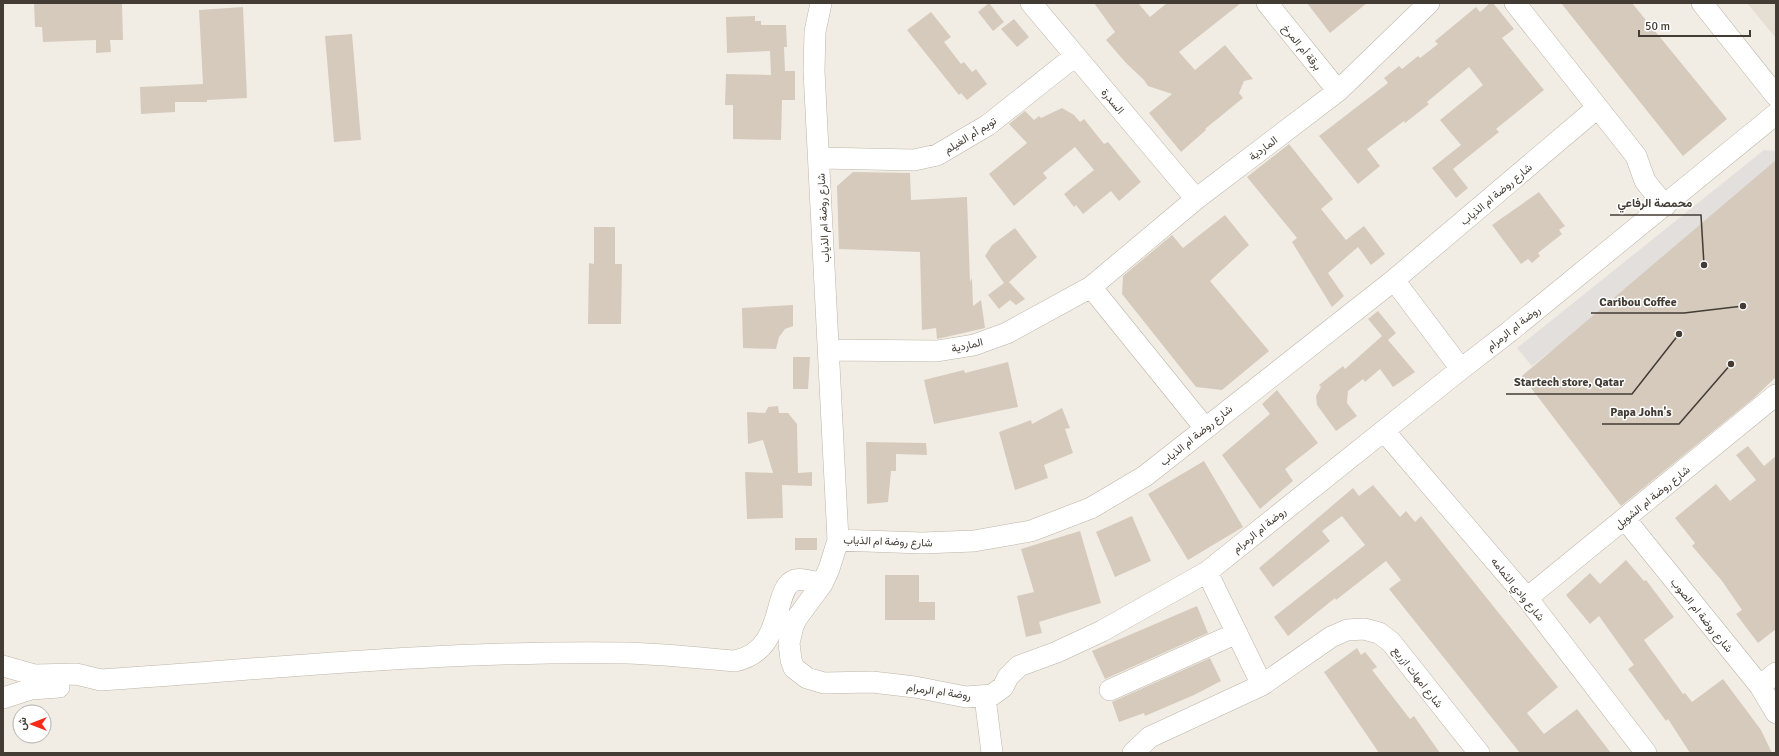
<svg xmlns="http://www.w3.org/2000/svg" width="1779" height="756" font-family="Signika,Vazirmatn,sans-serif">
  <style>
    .residential { fill: #e5ded2 }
    .parking { fill: #e2dfdc }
    .building { fill: #d6cabd }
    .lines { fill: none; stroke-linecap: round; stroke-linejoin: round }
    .minor-casing { stroke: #bdb4a7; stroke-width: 22 }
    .minor { stroke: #fff; stroke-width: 21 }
    .labels { text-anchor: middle; stroke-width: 3; stroke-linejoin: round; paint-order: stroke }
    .street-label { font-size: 11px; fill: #433c34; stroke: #fff }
    .leader { fill: none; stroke: #433c34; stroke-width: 1.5 }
    .callout-dot { fill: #433c34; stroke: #fff; stroke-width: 1.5 }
    .callout-label { font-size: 12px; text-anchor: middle; font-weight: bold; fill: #433c34; stroke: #fff; stroke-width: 3; stroke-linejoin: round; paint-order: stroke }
  </style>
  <rect width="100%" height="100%" fill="#f2ede4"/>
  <path class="residential" d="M1747,3H1776V38Z"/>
  <path class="parking" d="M1764,150L1776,151V301L1713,222L1532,366L1517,348Z"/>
  <path class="building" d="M34,3H122L123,40H110L111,52L96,53V40L43,42L42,27H35Z
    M989,3L1004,22L993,31L978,12Z
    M1094,3H1138L1150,17L1167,3H1241L1179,52L1195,70L1225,45L1253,79L1244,81L1239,93L1243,98L1205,129L1206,130L1181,152L1149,113L1172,94L1148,86L1144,80L1126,63L1106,40L1115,32Z
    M1307,3H1367L1330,33Z
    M1490,3H1493L1514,29L1502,38L1544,90L1496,129L1499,132L1453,169L1468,188L1456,198L1432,168L1461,145L1440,120L1483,85L1469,67L1427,102L1429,104L1405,123L1404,121L1367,149L1380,166L1358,184L1319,136L1388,83L1384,78L1399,66L1402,69L1418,56L1420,58L1438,44L1435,41L1476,7L1480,12Z
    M1561,3H1632L1727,119L1683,156Z
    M243,7L247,98L207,100V102H175V112L141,114L140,87L203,84L199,10Z
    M931,12L951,37L944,42L961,64L964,62L972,72L976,69L987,84L967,100L961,93L959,95L907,30Z
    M755,16V21H761V25H786L787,47H784L785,71H795V100H782L781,140L733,139V105H725L726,74L771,75L770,51L727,53L726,17Z
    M1014,19L1029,37L1017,47L1001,29Z
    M352,34L361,140L334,142L325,36Z
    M1062,108L1074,115L1080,122L1084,119L1104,144L1108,142L1141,182L1119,201L1111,191L1083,214L1076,205L1074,207L1064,194L1094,170L1075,147L1043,173L1047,178L1014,206L989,174L1027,143L1009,124L1025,111L1034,120L1039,116L1041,118Z
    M1289,144L1333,199L1321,209L1346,240L1364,226L1385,254L1371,265L1358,247L1328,273L1344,296L1332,307L1292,242L1297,238L1247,177Z
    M1776,160V377L1754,398L1621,506L1522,376Z
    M853,172L910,173L911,200L967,197L970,282L972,278L973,306L981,300L985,328L937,339L936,328L922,330L920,252L839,249L837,186Z
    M1539,192L1565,226L1559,230L1562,234L1538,253L1540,256L1532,263L1528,259L1521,264L1492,225Z
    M1225,215L1249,245L1210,281L1269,351L1222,390L1196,387L1122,294L1123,276L1172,235L1183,248Z
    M594,227H615V264H622L621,324H588L589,263L594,264Z
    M1015,228L1037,257L1009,282L1025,299L1016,305L1010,300L999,309L988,295L1004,283L985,256L992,245Z
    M793,305V326L785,329L779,337L776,349L743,348L742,308Z
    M1378,311L1396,333L1388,340L1415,372L1393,387L1380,369L1365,382L1363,379L1348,391L1347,403L1357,416L1336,431L1317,405L1316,396L1321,387L1319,385L1343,366L1345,369L1382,336L1368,319Z
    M793,357H810L808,389H793Z
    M1008,362L1018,407L934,424L924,380L964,370L965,373Z
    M1277,390L1318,443L1285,469L1293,481L1260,509L1222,455L1270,414L1262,404Z
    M778,406L779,413H788L797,424L798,473L812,472V486L782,485L783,518L747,519L745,472L773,473L763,440L748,444L747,412L765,413L768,407Z
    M1062,408L1070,428L1065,429L1073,453L1044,465L1048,478L1015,490L999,432L1031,420L1032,424Z
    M866,442L926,443L927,455L896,454V471H891L888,502L867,504Z
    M1748,446L1764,466L1776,456V629L1758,643L1736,614L1742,610L1722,581L1692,546L1695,543L1675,518L1716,484L1730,501L1756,480L1736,455Z
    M1204,461L1243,527L1188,560L1148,494Z
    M1373,485L1400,517L1406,511L1415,522L1421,516L1558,687L1527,713L1544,734L1577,709L1611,753H1520L1389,589L1401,580L1386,561L1336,600L1335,598L1288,636L1274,617L1365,545L1342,516L1322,531L1330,541L1273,587L1259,568L1353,488L1359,496Z
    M1132,516L1151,561L1115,577L1096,532Z
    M1080,531L1101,603L1039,622L1042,633L1026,637L1017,596L1034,592L1021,549Z
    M795,538H817V550H795Z
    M1626,560L1644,581L1646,580L1674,617L1644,640L1683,694L1685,693L1692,702L1723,679L1761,730L1772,753H1690L1668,719L1666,721L1628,669L1634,665L1599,616L1590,624L1566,595L1590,573L1600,584Z
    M885,575H919V602H935V620H885Z
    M1197,606L1208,633L1105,679L1092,651Z
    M1357,648L1361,655L1365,652L1377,667L1372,670L1410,719L1414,716L1440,753H1379L1324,672Z
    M1210,658L1221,681L1194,695L1145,716L1144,713L1119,722L1112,702Z"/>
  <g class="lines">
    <g class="minor-casing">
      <path id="minor" d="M821,3L815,32L814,71L838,540L829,569L822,584L797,618L793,626L789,643L791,660L794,668L807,678L824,683L872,682L915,687L966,697L992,695L1003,687L1008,677L1019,666L1057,652L1102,631L1207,572L1461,369L1509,332L1776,114
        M1031,3L1196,199
        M1267,3L1338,91
        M1515,3L1636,156L1645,181L1665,206
        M1702,3L1776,96
        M820,158L914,160L937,155L988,125L1075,56
        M1394,280L1461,369
        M1091,287L1205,428
        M829,350L937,351L974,345L1007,333L1091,287L1196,199L1338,91L1429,3
        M1384,431L1527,598L1646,753
        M1625,519L1760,686L1776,713
        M838,540L922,543L974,541L1031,531L1091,508L1145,476L1394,280L1597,108
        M1207,572L1262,685
        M1527,598L1776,395
        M3,666L35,675L76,674L101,680C276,668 451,650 627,653C663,654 699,658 735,661C787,650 771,588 795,580C803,578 814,582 822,584
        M1760,686L1776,673
        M1110,690L1237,633
        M985,697L992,753
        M3,698L31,689L59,687
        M1133,753L1150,737L1262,685L1331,637L1347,630L1364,629L1379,633L1391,642L1479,753"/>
    </g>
    <use href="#minor" class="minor"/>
  </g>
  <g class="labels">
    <g class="street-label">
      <text transform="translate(1302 47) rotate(51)" y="4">برقة أم المرخ</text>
      <text transform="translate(1113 101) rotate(50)" y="4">السدرة</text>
      <text transform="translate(970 135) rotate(-32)" y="4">تويم أم الغيلم</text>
      <text transform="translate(1263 148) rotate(-37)" y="4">الماردية</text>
      <text transform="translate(1496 194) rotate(-40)" y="4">شارع روضة ام الذياب</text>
      <text transform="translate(823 218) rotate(-93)" y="4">شارع روضة ام الذياب</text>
      <text transform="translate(1513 328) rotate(-38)" y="4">روضة ام الرمرام</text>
      <text transform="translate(967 345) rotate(-13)" y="4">الماردية</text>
      <text transform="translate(1196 435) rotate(-39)" y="4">شارع روضة ام الذياب</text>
      <text transform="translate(1652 497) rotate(-39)" y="4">شارع روضة ام الشويل</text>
      <text transform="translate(1259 530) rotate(-39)" y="4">روضة ام الرمرام</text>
      <text transform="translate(888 541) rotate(2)" y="4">شارع روضة ام الذياب</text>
      <text transform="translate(1518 589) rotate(51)" y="4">شارع وادي الثمامه</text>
      <text transform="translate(1702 615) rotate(51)" y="4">شارع روضة ام الصوب</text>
      <text transform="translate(1418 677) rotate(52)" y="4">شارع امهات ازريع</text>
      <text transform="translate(939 691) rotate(8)" y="4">روضة ام الرمرام</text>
    </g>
  </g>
  <path class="leader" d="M1704 265L1701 215H1610M1743 306L1684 313H1591M1679 334L1632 394H1506M1731 364L1679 424H1602"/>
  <g class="callout-dot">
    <circle cx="1704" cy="265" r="4"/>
    <circle cx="1743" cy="306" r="4"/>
    <circle cx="1679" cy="334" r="4"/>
    <circle cx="1731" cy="364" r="4"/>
  </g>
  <g class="callout-label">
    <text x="1655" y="207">محمصة الرفاعي</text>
    <text x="1638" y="306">Caribou Coffee</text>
    <text x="1569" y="386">Startech store, Qatar</text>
    <text x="1641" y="416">Papa John's</text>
  </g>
  <rect width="1779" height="756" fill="none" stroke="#433c34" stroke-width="8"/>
  <g transform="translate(32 724) rotate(270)"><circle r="19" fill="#ffffff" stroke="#b4b1ae"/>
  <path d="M0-3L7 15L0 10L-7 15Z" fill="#f52a17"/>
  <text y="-6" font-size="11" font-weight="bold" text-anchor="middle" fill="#433c34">ش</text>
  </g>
  <path d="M1639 30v6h111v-6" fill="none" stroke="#433c34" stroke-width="2"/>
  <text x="1645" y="30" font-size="12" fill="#433c34" stroke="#ffffff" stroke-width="3" paint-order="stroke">50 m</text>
</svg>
